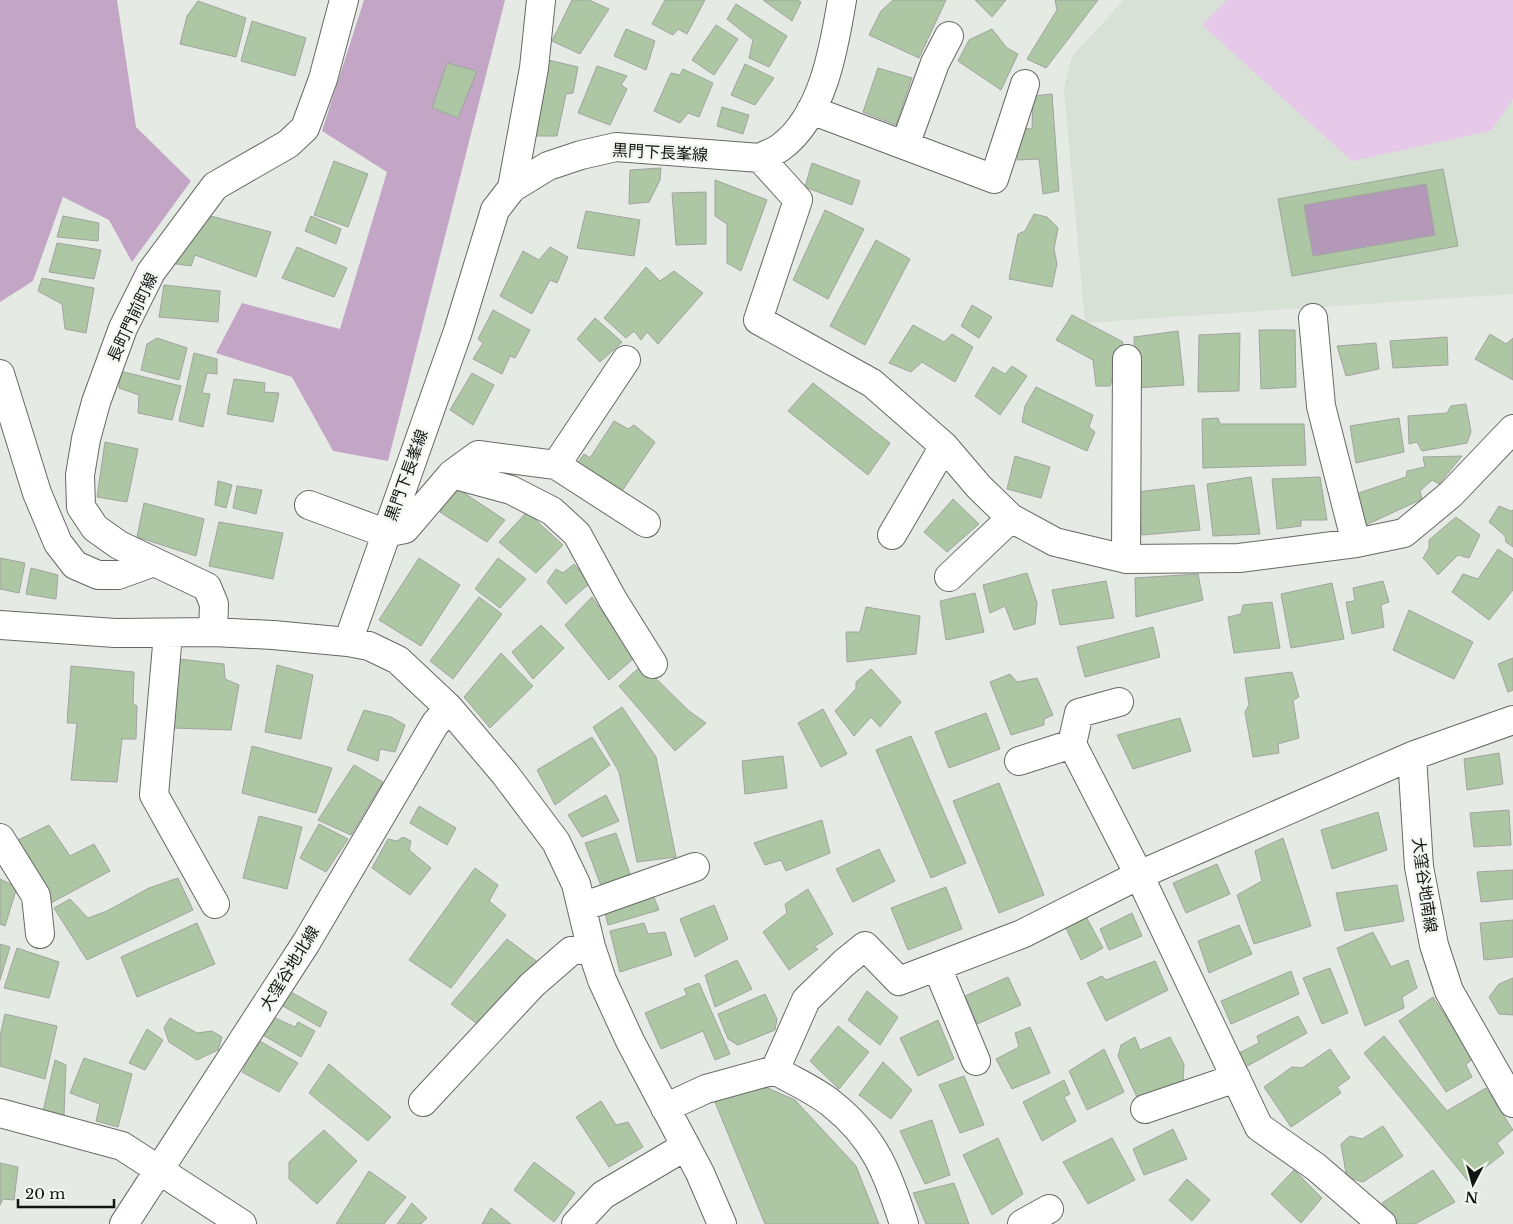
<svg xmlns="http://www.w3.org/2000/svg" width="1513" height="1224" font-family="'Libre Baskerville','Noto Sans JP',serif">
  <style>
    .built { fill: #d8e1d5 }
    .green { fill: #e6c9e9 }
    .forest { fill: #c3a5c5 }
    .water { fill: #b498b7 }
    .building { fill: #adc6a3; stroke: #a0a49f; fill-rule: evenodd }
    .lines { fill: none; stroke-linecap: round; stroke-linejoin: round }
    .minor-casing { stroke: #666965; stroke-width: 30 }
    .minor { stroke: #fff; stroke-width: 28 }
    .labels { text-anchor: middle; stroke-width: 5; stroke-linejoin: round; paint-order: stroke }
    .street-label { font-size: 16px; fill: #131513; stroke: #f3f7f2 }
  </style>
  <rect width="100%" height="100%" fill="#e6eae5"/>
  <path class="built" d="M1124,0H1513V294L1085,323L1064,89L1072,56Z"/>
  <path class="green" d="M1227,0H1513V99L1491,131L1352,161L1202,25Z"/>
  <path class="forest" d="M0,0H117L136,127L191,181L132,262L109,220L63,197L33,281L0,302Z
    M364,0H505L388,461L333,451L292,377L216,353L242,303L340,329L387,172L322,131Z"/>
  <path class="water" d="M1426,184L1435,235L1313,256L1304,205Z"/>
  <path class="building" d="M572,0H589L609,9L580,54L552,41Z
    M665,0H705L687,34L678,29L673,35L652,24Z
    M763,0H798L801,2L792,21Z
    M893,0H946L919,58L869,35L881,11Z
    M975,0H1006L992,17Z
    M1055,0H1098L1046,68L1027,59L1057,10Z
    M198,1L246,18L236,57L180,44L187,16Z
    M736,4L787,36L769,67L749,58L753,40L727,19Z
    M252,21L306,38L295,76L241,61Z
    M716,25L738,39L714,75L692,60Z
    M626,29L655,41L646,70L614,56Z
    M992,29L1007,48L1018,54L1001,90L958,61L969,40Z
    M544,59L578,67L573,93L566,94L557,136H529Z
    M447,63L477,71L458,118L432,108Z
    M745,64L774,78L755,105L731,95Z
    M597,66L627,76L621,85L627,89L610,125L578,113Z
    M878,68L912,78L896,125L863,112Z
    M683,69L713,83L699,117L688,113L680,123L654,111L671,73L680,75Z
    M1052,94L1059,191L1043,194L1039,159L1017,160L1019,128L1032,129L1033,96Z
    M722,107L749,115L743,134L717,126Z
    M334,161L368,174L348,227L314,215Z
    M812,163L860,181L852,205L805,187Z
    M661,168L660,180L649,202L629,204L630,170Z
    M1443,169L1458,246L1292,276L1278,199ZM1426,184L1435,235L1313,256L1304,205Z
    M715,180L767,200L741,271L727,263V224L715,216Z
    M706,192V244L676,245L672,193Z
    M825,210L864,229L828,299L793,280Z
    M586,211L640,220L634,256L577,248Z
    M203,214L271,232L256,277L195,255L191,266L170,263Z
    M1034,214L1047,217L1058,228L1054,249L1057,264L1052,287L1009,279L1018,234L1025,231Z
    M63,216L99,223L98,241L57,237Z
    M311,216L341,229L336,244L305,231Z
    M876,240L910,259L865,345L830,326Z
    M57,243L101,250L94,279L49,272Z
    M297,247L347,268L334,297L282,278Z
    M550,247L568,257L557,283L550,280L532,314L500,296L523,251L539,260Z
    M646,267L660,281L674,271L703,293L658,344L647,332L641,340L634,331L626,338L604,318Z
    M42,278L94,288L86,333L65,329L62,304L38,291Z
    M164,285L220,291L218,322L159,317Z
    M972,305L992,317L979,338L961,326Z
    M493,310L530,330L515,358L510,356L502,374L473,359L483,343L478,339Z
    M1072,315L1123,342L1110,386H1096L1093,360L1056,340Z
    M595,318L622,342L600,362L577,339Z
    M913,325L944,342L952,334L973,347L955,382L922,362L911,372L889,363Z
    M1259,330H1295L1296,387L1261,389Z
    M1178,331L1184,385L1136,388L1134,337Z
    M1240,333L1239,391L1198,392L1199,335Z
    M1490,334L1506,344L1513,338V380L1475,359Z
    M1447,337L1448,365L1393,368L1390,341Z
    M157,338L187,348L179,380L141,370L147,344Z
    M1376,343L1379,369L1346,376L1337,346Z
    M194,353L217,359V374L207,373L202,393L210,394L203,427L179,421Z
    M1012,366L1027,376L1000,415L975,396L993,367L1005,374Z
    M120,371L181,386L172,420L138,413L139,395L119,388Z
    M472,373L494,385L473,425L450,410Z
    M234,379L265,383L264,392L279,393L273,422L227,414Z
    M813,383L890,443L868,475L788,411Z
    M1036,387L1093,415L1089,427L1095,432L1087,451L1022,422L1025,406Z
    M1466,404L1471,432L1467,443L1422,451L1417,442L1409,444L1408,416L1447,413L1451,406Z
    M1218,418L1220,424H1304L1306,465L1203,468L1202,419Z
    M1399,418L1404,452L1356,463L1350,426Z
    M614,421L628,429L634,425L655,442L622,491L604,480L574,468L584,454L590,458Z
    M105,442L138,449L127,502L97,497Z
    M1015,456L1050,467L1041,498L1007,489Z
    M1462,456L1439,484L1432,480L1420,491L1422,499L1366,525L1356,494L1406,477L1407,471L1425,467L1423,457Z
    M1251,477L1260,534L1213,536L1207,484Z
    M1320,477L1327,520H1301V526L1277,529L1272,479Z
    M218,481L232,485L226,508L215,505Z
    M1194,485L1200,530L1142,535L1137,492Z
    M237,486L262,490L256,514L233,508Z
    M455,487L505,520L487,542L440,512Z
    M953,499L979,524L947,552L924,532Z
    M144,503L204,519L196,556L137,537Z
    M1499,506L1511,511L1513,510V547L1506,542L1505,536L1489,522Z
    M527,512L563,545L536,573L499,542Z
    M1456,517L1480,535L1469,558L1458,555L1438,575L1423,558L1429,548V540Z
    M219,522L283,533L273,579L209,566Z
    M1498,549L1513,559V590L1489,620L1452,592L1463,574L1478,579Z
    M0,558L25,563L19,593L0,589Z
    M419,558L460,585L421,646L379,620Z
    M498,558L526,579L500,608L475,589Z
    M574,564L590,583L566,604L547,582L556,569L563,573Z
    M31,568L58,575L56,599L26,594Z
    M1027,573L1037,603L1035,624L1014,630L1005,606L990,613L983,585Z
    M1198,574L1203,600L1136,617L1135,578Z
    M1106,581L1114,618L1060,625L1052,590Z
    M1383,581L1389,602L1381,605L1384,627L1352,634L1346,602L1355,601L1353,588Z
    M1332,583L1344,639L1291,648L1281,594Z
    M975,593L984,632L946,640L940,601Z
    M479,597L502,614L453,679L430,661Z
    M592,597L634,658L609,680L565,625Z
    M1272,602L1280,648L1234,653L1228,617L1241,614L1243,605Z
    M866,607L920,616L916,654L847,662L846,632H860Z
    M1409,610L1473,642L1454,679L1393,650Z
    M541,625L564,648L533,679L512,652Z
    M1153,627L1160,657L1085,677L1077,647Z
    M501,653L533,686L490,728L464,697Z
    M1513,658V690L1508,692L1498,664Z
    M179,659L224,664L225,679L239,685L231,730L173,728Z
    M277,665L313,675L301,739L265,732Z
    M642,665L689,711L706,723L675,751L619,686Z
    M71,666L134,672L133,704L137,706L136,739H122L117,782L71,780L77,723H67Z
    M871,669L901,702L880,727L871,717L854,736L835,711L856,689V682Z
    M1292,672L1299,697L1293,700L1299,738L1278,744L1279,753L1253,757L1245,712L1249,705L1245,678Z
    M1010,674L1017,682L1037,678L1053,715L1044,719V725L1011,735L990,682Z
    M622,707L656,757L676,857L637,862L619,772L593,727Z
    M823,709L847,754L821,767L798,723Z
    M364,710L391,717L405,725L395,752L380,749L378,761L347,750Z
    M986,713L1000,749L949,768L935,732Z
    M1180,718L1191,751L1133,769L1117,735Z
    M911,736L966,863L931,878L876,750Z
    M592,737L610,765L555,805L537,770Z
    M252,746L332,768L316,813L242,793Z
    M1499,753L1503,784L1467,790L1464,759Z
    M783,756L787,788L745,794L742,761Z
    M354,765L383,782L351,835L318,820Z
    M999,783L1044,895L999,913L953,801Z
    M606,795L619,821L582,837L568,815Z
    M419,806L456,828L447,845L410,823Z
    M1509,810L1511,845L1474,847L1470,813Z
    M1378,812L1387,850L1332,869L1321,830Z
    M259,816L302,827L287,889L243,878Z
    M822,820L830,853L786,871L781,860L765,865L754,843Z
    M319,824L348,839L326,872L300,858Z
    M49,825L70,856L94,844L110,871L51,903L12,843Z
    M616,833L630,874L601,886L585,843Z
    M403,837L411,841L409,850L431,868L410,895L372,868L388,839L397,841Z
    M1283,838L1311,926L1254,944L1237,895L1262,881L1255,851Z
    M879,849L895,881L853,902L836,869Z
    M1217,864L1230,894L1186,913L1173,883Z
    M475,868L498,885L489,901L506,915L451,988L409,960Z
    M1513,870V899L1481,902L1477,872Z
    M178,878L193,910L87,960L54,908L70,899L88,918L107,911L149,888Z
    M0,879L17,887L5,926L0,924Z
    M1397,885L1404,921L1345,931L1336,893Z
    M946,887L962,929L908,950L891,908Z
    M808,889L833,934L814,947L818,949L789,970L763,932L787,913L785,904Z
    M653,895L659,910L608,925L604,909Z
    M714,905L728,939L695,957L680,919Z
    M1084,913L1103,948L1081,960L1065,926Z
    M1132,913L1142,936L1109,950L1100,929Z
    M1513,920V957L1484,960L1480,923Z
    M197,923L215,964L137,997L121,957Z
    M644,923L648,934L665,932L672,955L620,972L610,931Z
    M1239,925L1252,954L1209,973L1198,941Z
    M1373,932L1391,967L1408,960L1417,988L1402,997L1404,1008L1365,1026L1337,948Z
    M507,939L539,963L480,1026L451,1004Z
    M0,944L10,947L0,980Z
    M17,948L59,962L49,998L4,988Z
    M737,960L752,989L715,1007L705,975Z
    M1155,961L1168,990L1106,1021L1087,983L1102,976L1106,980Z
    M1330,968L1348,1013L1322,1024L1303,978Z
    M1291,971L1299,994L1231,1024L1221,1001Z
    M1008,977L1021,1005L977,1024L965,996Z
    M1513,978V1015L1499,1014L1489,997L1499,984Z
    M699,983L730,1054L715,1060L703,1031L661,1049L645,1013L687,995L684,989Z
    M289,991L327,1012L320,1027L281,1005Z
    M867,991L898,1017L880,1045L848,1020Z
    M765,994L777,1019L775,1030L738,1045L728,1039L718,1014Z
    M1433,997L1473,1058L1466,1065L1472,1077L1446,1092L1399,1021Z
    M5,1014L57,1026L45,1079L0,1066V1036Z
    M271,1016L295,1027L298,1022L315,1031L301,1057L261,1034Z
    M1298,1016L1307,1033L1242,1069L1235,1055L1259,1043L1257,1036Z
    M170,1018L197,1033L212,1031L222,1037L218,1050L197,1060L169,1042L164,1028Z
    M938,1020L954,1059L918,1076L900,1038Z
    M838,1026L869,1052L839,1089L810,1061Z
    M1030,1027L1050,1073L1012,1089L996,1059L1019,1047L1015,1033Z
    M147,1029L163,1040L145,1070L129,1063Z
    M1384,1036L1447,1111L1486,1088L1513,1130L1497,1143L1504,1153L1468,1181L1364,1053Z
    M1135,1037L1140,1050L1170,1037L1184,1064L1183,1081L1137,1097L1118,1056L1121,1045Z
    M258,1040L298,1063L279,1092L242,1072Z
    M1104,1049L1124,1092L1087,1110L1069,1071Z
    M1330,1049L1350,1078L1337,1087L1341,1093L1291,1127L1264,1087L1292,1067L1302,1068Z
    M84,1058L132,1074L118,1127L96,1121L100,1104L70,1093Z
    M55,1060L66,1065L64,1115L43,1111Z
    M883,1062L912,1090L891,1119L859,1095Z
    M329,1064L391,1117L368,1141L309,1093Z
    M964,1076L984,1125L960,1133L939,1085Z
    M1064,1080L1070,1094L1064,1097L1076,1121L1042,1141L1023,1102Z
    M763,1086L795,1100L856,1166L879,1224H765L715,1102L752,1087L754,1090Z
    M601,1101L616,1125L628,1122L643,1147L609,1167L576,1117Z
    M932,1120L950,1175L925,1184L900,1131Z
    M1383,1126L1403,1156L1363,1182L1350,1178L1346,1173L1341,1144L1350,1136L1362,1139Z
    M1173,1129L1187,1159L1144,1175L1133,1149Z
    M324,1130L357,1161L317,1204L289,1179V1162Z
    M998,1138L1023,1194L992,1215L963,1155Z
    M1112,1138L1135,1180L1088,1204L1063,1162Z
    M534,1162L575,1193L554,1222L514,1190Z
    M0,1163L18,1167L14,1200L3,1199L0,1205Z
    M1294,1170L1322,1198L1301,1223L1271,1194Z
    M1433,1170L1455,1202L1415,1224H1396L1382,1203Z
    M369,1171L406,1197L384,1224H336Z
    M1187,1179L1210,1200L1192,1221L1169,1200Z
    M954,1183L969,1224H926L913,1193Z
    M412,1203L427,1218L421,1224H397Z
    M491,1208L511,1224H482Z"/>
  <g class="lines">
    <g class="minor-casing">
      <path id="minor" d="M811,110L994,179L1025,84
        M905,145L935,63L949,36
        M760,158L798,200L758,320L872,383L944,446L979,487L1011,518L1055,542L1126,559L1239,558L1356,543L1404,533L1451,494L1513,429
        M512,188L534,68L541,0
        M1313,318L1321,406L1356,543
        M0,374L37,493L58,543L75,565L98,575H118L154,562
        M556,465L646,523
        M452,474L511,490L552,511L577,534L613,600L653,664
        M309,505L385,533L405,529L452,474L478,455L556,465L626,360
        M892,535L944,446
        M1126,559L1127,359
        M949,577L1011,518
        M0,625L115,633L213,632L273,635L348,642L369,646L398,660L449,708L505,774L556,842L576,884L591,947L602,980L630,1041L700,1173L722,1224
        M213,632L214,604L207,587L119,545L95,528L81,507L80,475L86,439L96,402L123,328L151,272L215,186L288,144L305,128L323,79L344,0
        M168,634L154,795L215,904
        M348,642L458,331L495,210L512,188L548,166L581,155L616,147L760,158C766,154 775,152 781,147C823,116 834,48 842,0
        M1119,702L1079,713L1072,744L1139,875L1259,1127L1316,1167L1382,1224
        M1513,720L1412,756L1419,867L1434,945L1449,991L1513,1103
        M1019,761L1072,744
        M0,838L36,896L40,934
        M582,907L695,867
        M937,967L976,1061
        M775,1070L806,1000L844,963L865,946L899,981L1022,934L1139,875L1412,756
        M423,1102L532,985L571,951L591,947
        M665,1108L706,1089L775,1070C793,1081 815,1090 832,1104C875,1138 888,1174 904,1224
        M1145,1109L1236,1078
        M0,1113L122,1146L242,1224
        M124,1224L306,943L435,724L449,708
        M576,1224L603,1195L686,1146
        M1022,1224L1049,1209"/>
    </g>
    <use href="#minor" class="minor"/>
  </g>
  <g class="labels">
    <g class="street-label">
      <text transform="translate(660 152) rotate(3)" y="6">黒門下長峯線</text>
      <text transform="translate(132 317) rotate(-65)" y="6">長町門前町線</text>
      <text transform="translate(406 475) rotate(-70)" y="6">黒門下長峯線</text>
      <text transform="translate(1425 885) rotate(82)" y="6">大窪谷地南線</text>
      <text transform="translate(289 968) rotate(-58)" y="6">大窪谷地北線</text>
    </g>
  </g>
  <g transform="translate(1473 1184) rotate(186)" stroke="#f3f7f2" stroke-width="4" paint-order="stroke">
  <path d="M0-4L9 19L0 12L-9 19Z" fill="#131513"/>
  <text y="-8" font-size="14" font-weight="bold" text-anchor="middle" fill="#131513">N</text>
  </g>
  <path d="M18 1199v8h96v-8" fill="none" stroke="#131513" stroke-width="2.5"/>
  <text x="25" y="1199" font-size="15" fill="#131513" stroke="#f3f7f2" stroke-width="4" paint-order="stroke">20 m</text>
</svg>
